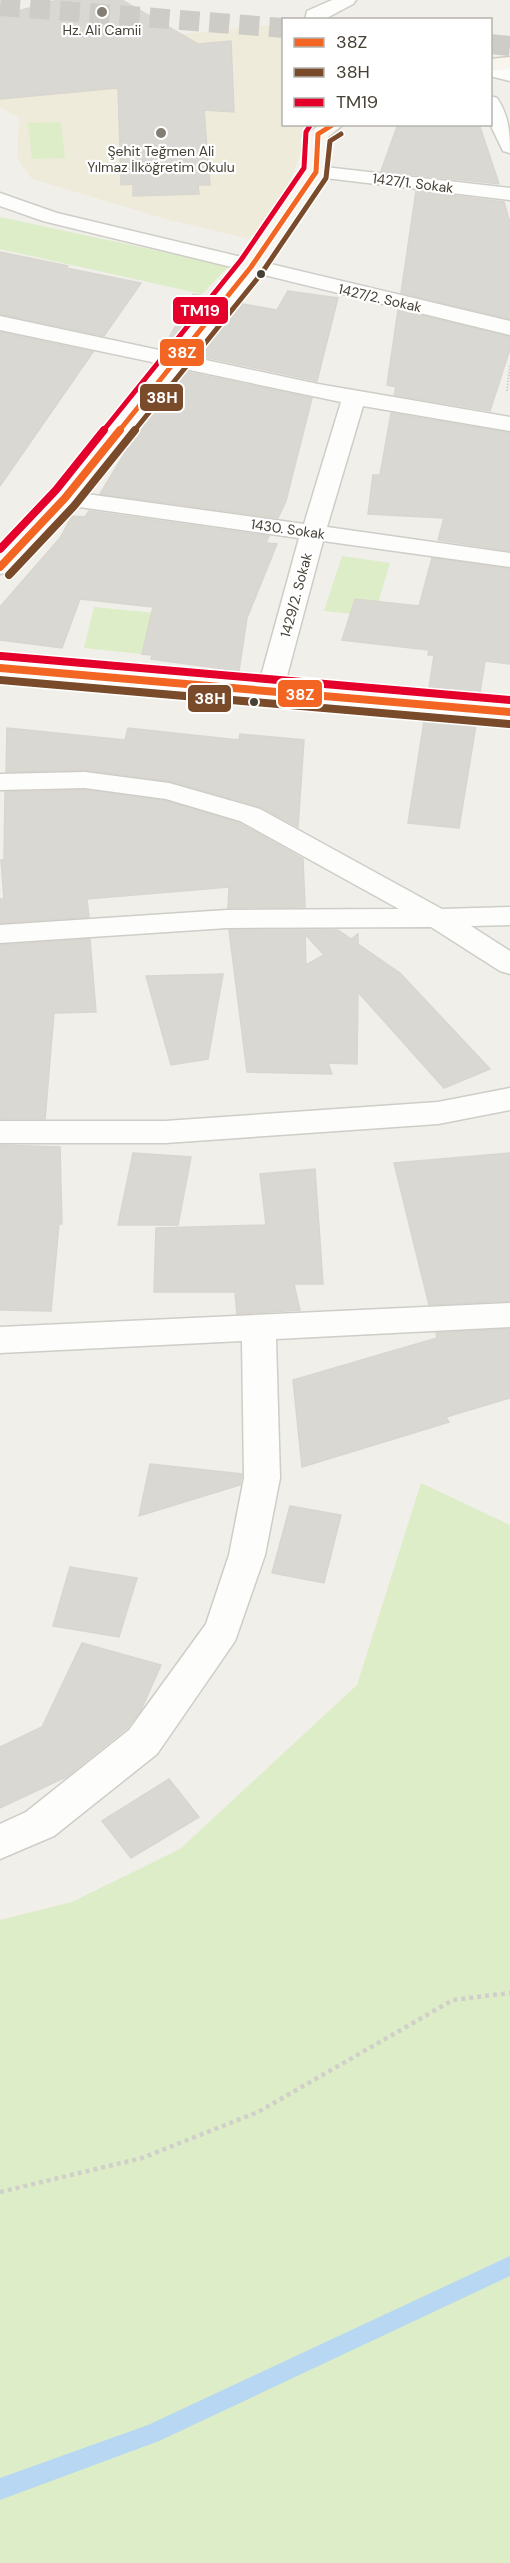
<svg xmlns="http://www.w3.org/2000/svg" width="510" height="2563" font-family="'DM Sans',sans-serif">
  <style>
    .education { fill: #efebdb }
    .green { fill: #dcedc8 }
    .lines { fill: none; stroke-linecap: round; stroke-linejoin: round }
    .stream { fill: #b7d7f2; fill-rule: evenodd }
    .building { fill: #dad8d2; stroke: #d8d6cf; stroke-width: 1.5; fill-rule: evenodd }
    .motorway-tunnel { stroke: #ceccc6; stroke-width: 20; stroke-dasharray: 20 10; stroke-linecap: butt }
    .minor-casing { stroke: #cecdc7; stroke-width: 3 }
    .tertiary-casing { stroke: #cecdc7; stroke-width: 3 }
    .secondary-casing { stroke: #d0cdc0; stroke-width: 3 }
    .path-far1 { stroke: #d1cfca; stroke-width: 2; stroke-dasharray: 1.5 1.5; stroke-linecap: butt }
    .path { stroke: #d1cfca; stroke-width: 4.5; stroke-dasharray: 4 4; stroke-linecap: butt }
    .minor { fill: #fdfdfc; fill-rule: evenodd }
    .tertiary { fill: #fdfdfc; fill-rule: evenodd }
    .secondary { fill: #f7f5ee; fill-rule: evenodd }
    .bus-1-far1-casing { stroke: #fff; stroke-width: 8 }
    .bus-1-casing { stroke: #fff; stroke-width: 11 }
    .bus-2-far1-casing { stroke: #fff; stroke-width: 8 }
    .bus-2-casing { stroke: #fff; stroke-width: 11 }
    .bus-3-far1-casing { stroke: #fff; stroke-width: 8 }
    .bus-3-casing { stroke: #fff; stroke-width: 11 }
    .bus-1-far1 { stroke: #f26522; stroke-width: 5 }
    .bus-1 { stroke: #f26522; stroke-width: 8 }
    .bus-2-far1 { stroke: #7a4b2a; stroke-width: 5 }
    .bus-2 { stroke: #7a4b2a; stroke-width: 8 }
    .bus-3-far1 { stroke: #e4002b; stroke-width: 5 }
    .bus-3 { stroke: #e4002b; stroke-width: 8 }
    .poi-dot { fill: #827e74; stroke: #fff; stroke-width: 2 }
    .bus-dot { fill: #474135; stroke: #fff; stroke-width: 2 }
    .labels { text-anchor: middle; stroke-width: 4.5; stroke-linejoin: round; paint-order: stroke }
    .far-poi-label { font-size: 14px; fill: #474135; stroke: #fff }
    .far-street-label { font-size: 14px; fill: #474135; stroke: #fff }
    .line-badge { stroke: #fff; stroke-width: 2 }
    .badge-label { font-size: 16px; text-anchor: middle; font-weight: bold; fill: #fff }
  </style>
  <rect width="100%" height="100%" fill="#f0efea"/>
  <path class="education" d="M280,24L283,26L284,124L303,125L304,142L283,203L255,240L169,220L32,179L17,158L19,118L0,107V53Z"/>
  <path class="green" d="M61,122L65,158L32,159L28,123Z
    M0,217L229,266L202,294L0,249Z
    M342,556L390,563L374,616L324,611Z
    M94,607L176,615L142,654L84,648Z
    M421,1483L510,1525V2563H0V1920L72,1902L180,1849L357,1685Z"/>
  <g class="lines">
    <path class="stream" d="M510,2256V2276L159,2441L0,2500V2478L148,2425Z"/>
  </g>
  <path class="building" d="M58,0H122L198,44L231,41L234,112L204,110L210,185H198L199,194L133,196V184L121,185L118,88L0,99V16Z
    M398,124H479L499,184L381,171Z
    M416,191L504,202L510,223V319L401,293Z
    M0,252L68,266L66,268L141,283L104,336L0,314Z
    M288,291L338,298L317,381L195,355L237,303L277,310Z
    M193,294L212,297L169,350L163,349Z
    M398,310L510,337V349L490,411L394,395L396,387L387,385Z
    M0,332L93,352L0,486Z
    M182,371L312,398L286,501L278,518L100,494L129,446L122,445Z
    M391,413L510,433V551L438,540L444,518L368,514L373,475H380Z
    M89,511L269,536L266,543L277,544L247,618L239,671L151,659L152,655L142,654L153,607L80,599L62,648L0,640V607L60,538L72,516L85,517Z
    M432,558L510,569V664L485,661L479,699L428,695L434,655H428L429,650L342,640L355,599L419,606Z
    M425,715L477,719L459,828L408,823Z
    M7,728L125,740L128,728L239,740L240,734L304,740L298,827L261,807L169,781L85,770L6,772Z
    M85,790L166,801L239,823L303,859L305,907L228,908L229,887L87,899L89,917L0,923V899H4L1,860H4L5,792Z
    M229,930H338L351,939L358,934V944L400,973L490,1069L444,1088L358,992L357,1064L328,1063L332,1074L247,1072ZM305,934L324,955L306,965Z
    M90,939L96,1012L54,1013L45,1119H0V945Z
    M223,974L208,1059L171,1065L146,976Z
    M0,1145L60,1147L62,1224H59L51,1311L0,1310Z
    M133,1153L191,1157L178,1225H118Z
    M510,1153V1301L429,1305L394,1163Z
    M315,1169L323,1284H294L300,1310L237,1314L235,1292H154L156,1228L266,1225L260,1174Z
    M510,1329V1398L446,1417L449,1422L302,1467L293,1380L437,1338L436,1333Z
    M150,1464L242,1474L240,1485L139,1516Z
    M290,1506L341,1515L324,1583L272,1573Z
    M70,1567L137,1578L119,1637L53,1626Z
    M82,1643L161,1665L141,1710L127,1728L66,1777L0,1808V1747L42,1727Z
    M169,1779L199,1817L131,1858L102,1821Z"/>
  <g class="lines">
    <path class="motorway-tunnel" d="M0,6L284,28
      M490,44L510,46"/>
    <g class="minor-casing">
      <path id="minor" d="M332,0H356L353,4L323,20H305L307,11Z
        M490,64L510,69V81L490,76Z
        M490,96L497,98C509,116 510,132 510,153L503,151L490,124Z
        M316,166L510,188V200L309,176L306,172L309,168Z
        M0,193L57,213L510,321V335L43,221L0,206Z
        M0,316L318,384L510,417V431L363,406L327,527L510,553V567L323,541L283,691L279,697L270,699L261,697L257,691L299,538L65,505L57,503L53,498L57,493L65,491L304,524L341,402L0,330Z
        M85,772L169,783L260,809L442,909L510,907V925L471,926L510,951V974L500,971L431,927L227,928L0,943V925L227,910L399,909L240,821L166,799L85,788L0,790V774Z
        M510,1088V1110L438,1124L165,1143H0V1121H165L438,1102Z
        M510,1303V1327L276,1339L280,1478L265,1555L235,1641L157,1754L54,1836L0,1859V1824L26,1812L129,1730L206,1624L229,1555L244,1478L242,1341L0,1353V1327Z"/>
    </g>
    <g class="tertiary-casing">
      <path id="tertiary" d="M251,261L259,262L262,267L259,272L73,503L9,572L0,574V553L57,493L243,262Z
        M0,660L510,704V720L0,676Z"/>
    </g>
    <g class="secondary-casing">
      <path id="secondary" d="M510,57V69L490,71V59Z
        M320,124H344L328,137L326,172L259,272L251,273L243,272L240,267L306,172L308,134Z"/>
    </g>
    <path class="path-far1" d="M507,391L510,365"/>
    <path class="path" d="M0,2192L142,2158L258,2112L453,2000L510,1993"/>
    <use href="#minor" class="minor"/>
    <use href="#tertiary" class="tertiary"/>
    <use href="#secondary" class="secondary"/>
    <g class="bus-1-far1-casing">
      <path id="bus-1-far1" d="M119,431L251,267L316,172L318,134L334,124"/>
    </g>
    <g class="bus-1-casing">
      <path id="bus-1" d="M0,567L65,498L120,430
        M0,668L510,712"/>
    </g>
    <g class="bus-2-far1-casing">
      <path id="bus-2-far1" d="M134,431L261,274L326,178L330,141L341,134"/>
    </g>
    <g class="bus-2-casing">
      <path id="bus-2" d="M9,575L74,506L135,430
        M0,680L509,724"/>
    </g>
    <g class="bus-3-far1-casing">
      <path id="bus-3-far1" d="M103,431L241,260L304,168L306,132L311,124"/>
    </g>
    <g class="bus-3-casing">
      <path id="bus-3" d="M0,549L56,490L104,430
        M1,656L510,700"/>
    </g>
    <use href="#bus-1-far1" class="bus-1-far1"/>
    <use href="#bus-1" class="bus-1"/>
    <use href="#bus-2-far1" class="bus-2-far1"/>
    <use href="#bus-2" class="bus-2"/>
    <use href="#bus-3-far1" class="bus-3-far1"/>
    <use href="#bus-3" class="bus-3"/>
  </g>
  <g class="poi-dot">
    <circle cx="102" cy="12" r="6"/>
    <circle cx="161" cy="133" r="6"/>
  </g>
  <g class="bus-dot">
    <circle cx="261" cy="274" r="5"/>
    <circle cx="254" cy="702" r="5"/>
  </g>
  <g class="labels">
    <g class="far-poi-label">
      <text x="102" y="35">Hz. Ali Camii</text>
      <text x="161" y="156">Şehit Teğmen Ali<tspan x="161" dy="16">Yılmaz İlköğretim Okulu</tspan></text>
    </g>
    <g class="far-street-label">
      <text transform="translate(413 183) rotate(7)" y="5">1427/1. Sokak</text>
      <text transform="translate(380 298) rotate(13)" y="5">1427/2. Sokak</text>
      <text transform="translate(288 529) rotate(8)" y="5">1430. Sokak</text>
      <text transform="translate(296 595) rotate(-75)" y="5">1429/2. Sokak</text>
    </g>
  </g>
  <g class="line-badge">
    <rect x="172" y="296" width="57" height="29" rx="6" fill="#e4002b"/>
    <rect x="159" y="338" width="46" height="29" rx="6" fill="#f26522"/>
    <rect x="139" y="383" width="45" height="29" rx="6" fill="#7a4b2a"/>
    <rect x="277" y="679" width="46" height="29" rx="6" fill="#f26522"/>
    <rect x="187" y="684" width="45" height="29" rx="6" fill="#7a4b2a"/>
  </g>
  <g class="badge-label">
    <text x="200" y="316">TM19</text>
    <text x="182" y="358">38Z</text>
    <text x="162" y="403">38H</text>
    <text x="300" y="700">38Z</text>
    <text x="210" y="704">38H</text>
  </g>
  <rect x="282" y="18" width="210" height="108" fill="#ffffff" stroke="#b5b3ae" stroke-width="1.5"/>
  <rect x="294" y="38" width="30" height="9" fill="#f26522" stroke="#b5b3ae" stroke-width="1.5"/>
  <text x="336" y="48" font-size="18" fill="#474135">38Z</text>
  <rect x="294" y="68" width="30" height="9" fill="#7a4b2a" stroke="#b5b3ae" stroke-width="1.5"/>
  <text x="336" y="78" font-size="18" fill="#474135">38H</text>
  <rect x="294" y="98" width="30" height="9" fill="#e4002b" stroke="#b5b3ae" stroke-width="1.5"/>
  <text x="336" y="108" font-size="18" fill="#474135">TM19</text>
</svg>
